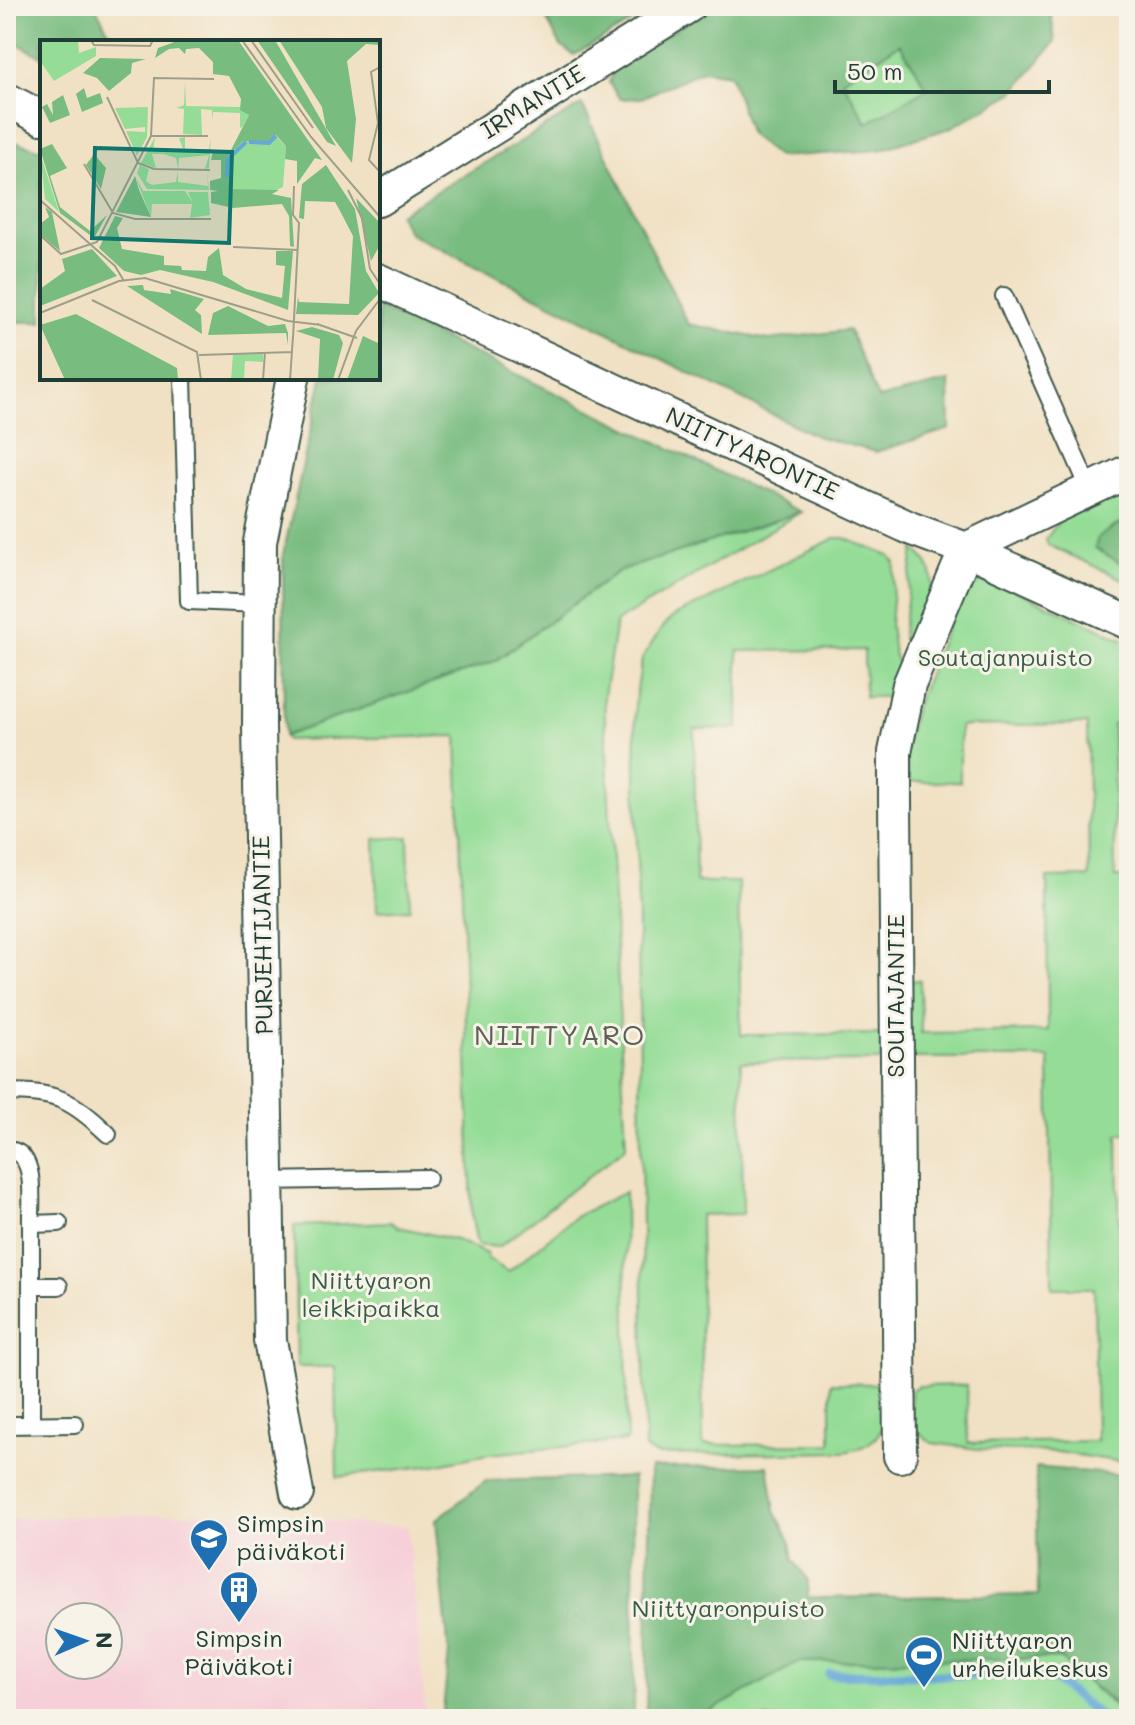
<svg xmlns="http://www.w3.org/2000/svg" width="1135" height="1725" font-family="Mali,sans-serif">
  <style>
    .built { fill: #f6cfd8; fill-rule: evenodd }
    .green { fill: #95dd97; stroke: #5a8d66; stroke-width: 2 }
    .forest { fill: #78bc80; stroke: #4c7c5a; stroke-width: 2; fill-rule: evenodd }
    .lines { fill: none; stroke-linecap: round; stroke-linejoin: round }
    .stream { stroke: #65a8d9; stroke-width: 9 }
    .lane-casing { stroke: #3e564a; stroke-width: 20 }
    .street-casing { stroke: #3e564a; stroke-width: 36 }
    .lane { stroke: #fff; stroke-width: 16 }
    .street { stroke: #fff; stroke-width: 32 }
    .labels { text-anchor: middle; stroke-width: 6; stroke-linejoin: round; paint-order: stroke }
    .street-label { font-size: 24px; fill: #1f3d34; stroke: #f7f3e8 }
    .park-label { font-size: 24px; fill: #375d48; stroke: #f7f3e8 }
    .poi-label { font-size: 24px; fill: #1f3d34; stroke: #f7f3e8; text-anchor: start }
    .quarter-label { font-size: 28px; letter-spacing: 2px; fill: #5e6056; stroke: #f7f3e8 }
    .inset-river { fill: none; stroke: #65a8d9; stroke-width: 4 }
    .inset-road { fill: none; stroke: #9d9f8a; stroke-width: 2 }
    .view { fill: #0f766e; fill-opacity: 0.15; stroke: #0f766e; stroke-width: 4 }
    .inset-edge { fill: none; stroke: #1f3d34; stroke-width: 4 }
  </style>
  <rect width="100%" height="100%" fill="#f7f3e8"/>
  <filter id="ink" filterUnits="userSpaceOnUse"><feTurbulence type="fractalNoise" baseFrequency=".0125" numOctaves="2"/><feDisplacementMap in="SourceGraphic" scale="16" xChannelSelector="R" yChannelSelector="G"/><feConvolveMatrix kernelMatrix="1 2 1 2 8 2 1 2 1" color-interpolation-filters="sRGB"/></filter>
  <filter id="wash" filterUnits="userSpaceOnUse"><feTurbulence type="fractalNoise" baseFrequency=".006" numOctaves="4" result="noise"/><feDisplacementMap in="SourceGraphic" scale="32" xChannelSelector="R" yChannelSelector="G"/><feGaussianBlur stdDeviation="1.8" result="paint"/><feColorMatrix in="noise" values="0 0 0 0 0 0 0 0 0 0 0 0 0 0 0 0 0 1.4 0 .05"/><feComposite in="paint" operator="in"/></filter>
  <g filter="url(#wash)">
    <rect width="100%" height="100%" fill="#f1e1c4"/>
    <path class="built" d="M209,1513L408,1527L426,1719H6V1523L10,1519ZM60,1617H108V1665H60Z"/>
    <path class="green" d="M900,44L927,88L868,124L841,80Z
      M1129,487V582L1048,545L1046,539L1059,521Z
      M801,512L616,622L604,696L626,1147L499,1247L477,1245L472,1218L457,736L286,740L284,736L495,661L619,571Z
      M835,538H844L890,556L895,563L890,625L894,654L901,670L893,697H865L864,650L738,651V728L694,729L696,882H738L741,1035L879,1034L882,1037V1057L879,1061L741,1062L743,1214L700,1215L703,1445L831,1444V1383L881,1384L886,1388C886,1424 885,1445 844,1452L656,1455L645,1448L635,701L642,659L663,626L674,616Z
      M914,549C951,576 923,619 910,653L902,637Z
      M982,581L997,582L1129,642V724H1113L1115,877H1129V1133L1118,1134L1120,1287H1129V1463L1057,1452L986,1450L932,1443L911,1426V1390L918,1386L967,1385L968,1443L1096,1441L1094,1288H1052L1049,1058H911L906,981L920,980L921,1033L1048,1031L1047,878L1089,877L1087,724L960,726V782H909L905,750L914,710L960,593Z
      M408,837L410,909L377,911L375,839Z
      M625,1192L627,1441L488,1454L434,1465L337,1477L335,1367H297L294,1226L391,1222L399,1227L456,1240L487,1254V1258L508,1272L576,1216Z
      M1060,1658L1129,1719H696L799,1662Z"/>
    <path class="forest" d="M6,6H95L114,42H42V57L6,37Z
      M539,6H647V7L639,18L574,55L561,46Z
      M714,6H1050L1055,42L1013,93L950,128L879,150L778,157L750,135L730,74L703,70L641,98L620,99L609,83L614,66ZM900,44L927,88L867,123L842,80Z
      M582,105L688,324L769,340L849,330L878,399L949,381L950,429L876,452L816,436L409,233L399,214Z
      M6,139L42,150V322H6Z
      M378,307L801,512L619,571L495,661L284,736L283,555L322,378H378Z
      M1129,518V568L1095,548L1098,537Z
      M768,1466L775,1511L790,1541L793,1560L808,1579V1598L1038,1595L1036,1467L1129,1476V1716L1060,1658L799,1662L696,1719H646L650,1468Z
      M633,1477L634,1719H442L449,1653L436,1520L486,1481Z"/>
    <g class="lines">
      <path class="stream" d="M829,1674L1036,1676L1057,1682L1104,1719"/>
    </g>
  </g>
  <g filter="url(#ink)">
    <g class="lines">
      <g class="lane-casing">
        <path id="lane" d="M1004,296L1090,490
          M183,378L189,601L260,604
          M6,1092C56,1092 71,1099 108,1134
          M6,1150C39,1150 30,1202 31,1224
          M267,1181L428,1178
          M31,1286H59
          M6,1425L75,1424
          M31,1425V1224L59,1223"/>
      </g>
      <g class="street-casing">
        <path id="street" d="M6,99L42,118
          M378,200L689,6
          M378,280L912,529L966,549L1129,623
          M293,378L260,542L259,726L270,1340L297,1493
          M900,1456L895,799V752L909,685L966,549L1129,471"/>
      </g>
      <use href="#lane" class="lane"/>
      <use href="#street" class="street"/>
    </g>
  </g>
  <defs>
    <g id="school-pin" transform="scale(2)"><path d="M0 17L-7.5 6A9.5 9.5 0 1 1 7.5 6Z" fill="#1f6fb2" stroke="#f7f3e8"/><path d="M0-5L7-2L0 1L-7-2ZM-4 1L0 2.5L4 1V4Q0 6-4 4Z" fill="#fff"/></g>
    <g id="building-pin" transform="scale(2)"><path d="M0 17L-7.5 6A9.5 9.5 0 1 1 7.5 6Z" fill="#1f6fb2" stroke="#f7f3e8"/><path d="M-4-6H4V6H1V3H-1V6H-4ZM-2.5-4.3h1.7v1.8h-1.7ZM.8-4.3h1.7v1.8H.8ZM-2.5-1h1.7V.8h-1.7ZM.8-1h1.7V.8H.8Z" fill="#fff"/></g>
    <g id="stadium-pin" transform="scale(2)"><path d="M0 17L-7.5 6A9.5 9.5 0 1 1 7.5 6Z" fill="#1f6fb2" stroke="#f7f3e8"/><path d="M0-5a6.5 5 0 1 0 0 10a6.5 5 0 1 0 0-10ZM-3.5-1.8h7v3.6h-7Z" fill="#fff"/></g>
  </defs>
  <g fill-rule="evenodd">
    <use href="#school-pin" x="209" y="1538"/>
    <use href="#building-pin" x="239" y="1590"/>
    <use href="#stadium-pin" x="924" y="1655"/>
  </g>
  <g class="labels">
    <g class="street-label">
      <text transform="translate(533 102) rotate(-32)" y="8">IRMANTIE</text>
      <text transform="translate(752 454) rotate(25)" y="8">NIITTYARONTIE</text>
      <text transform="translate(263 935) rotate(-91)" y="8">PURJEHTIJANTIE</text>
      <text transform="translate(896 996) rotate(-90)" y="8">SOUTAJANTIE</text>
    </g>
    <g class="park-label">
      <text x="1005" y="666">Soutajanpuisto</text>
      <text x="371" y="1289">Niittyaron<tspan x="371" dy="28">leikkipaikka</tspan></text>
      <text x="728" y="1617">Niittyaronpuisto</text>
    </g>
    <g class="poi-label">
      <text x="237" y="1532">Simpsin<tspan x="237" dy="28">päiväkoti</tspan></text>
      <text x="239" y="1647" text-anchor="middle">Simpsin<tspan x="239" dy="28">Päiväkoti</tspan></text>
      <text x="952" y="1649">Niittyaron<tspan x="952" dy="28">urheilukeskus</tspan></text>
    </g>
    <g class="quarter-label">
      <text x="560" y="1045">NIITTYARO</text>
    </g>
  </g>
  <g transform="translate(40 40)">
    <rect width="340" height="340" fill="#f1e1c4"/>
    <path d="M0,0H38L39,13L56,7V16L14,41L0,21ZM145,41L146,66L201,67L209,75L203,86L200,88V73L173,72L172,81V70L161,69L162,95L143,94L144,69L136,68L144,65ZM108,67L107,97L97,116L86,91L105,92V87L85,89L75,68ZM235,95L246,106L243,147L234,151L191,149L186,118L203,100L228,102ZM115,97L113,111L143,109L139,98L145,97V112H157L169,109L171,98L169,128L165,129L169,115L139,118L138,129L136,118L124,114H112L116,128L101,123ZM0,113L19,172L5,159ZM100,125L109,129L106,141L112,145L136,142L138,131V142L168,146L167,131L169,150L107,149L97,133ZM95,136L103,151H145L153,163L148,152H168L170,175L150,178L152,164H112L111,177ZM223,313V322L205,321L204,340H191L193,314Z" fill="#95dd97"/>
    <path d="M140,0H198L282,120L275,118L257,144V121L245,119L246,106L236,95L228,102L203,101L186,118L191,149L239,150L232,154L251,158L254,207L250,206L249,176L242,164L193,168L171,163V152L178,151L170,150V141L181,138V120H171L173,110H191L209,75L200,70L201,59L189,36L173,34V22L159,8L146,9L145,14L139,8L129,9L115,18L118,8ZM217,0H235L296,106L287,102ZM239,0H340V5L326,4L307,21L316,79L312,123L286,88L282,67ZM60,18L106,19L92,23L91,33L69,51L57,38L43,33ZM44,48L47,58L60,53L63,63L42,72L36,54ZM23,55L30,75L10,83L2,67L7,64L13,75L12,62ZM12,104L27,128L10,136L20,167L50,191L67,175L54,198L20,173L0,109ZM54,114L66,128L61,149L46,125ZM286,125L315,169L326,231L339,253L318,275L256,274L258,257L259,262L309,264L313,196L299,169L295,162L265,161L264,179L259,178L262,144ZM95,136L99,150L111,177L76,172ZM316,158L340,183V205L331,221ZM5,167L12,172L20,211L0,194V184L9,177ZM75,176L83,178L77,188L82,209L124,216V225L141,226L142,230L166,231L168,217L179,208L183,235L206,249L242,258L245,226L236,225V211H253L248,270L173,242L120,230L101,235L84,231L59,208ZM52,209L77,236L0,266V249L25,231L22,219ZM103,245L104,250L131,254L130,249L164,259L155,270L161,275L162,294L87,246ZM188,266L228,286L245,284L248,293V305L246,293L168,295L173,273ZM36,274L137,328L138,340H25L0,285ZM272,287L299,295L303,303L293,340H278L280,299L256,291ZM323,296L340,304V340H307Z" fill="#78bc80"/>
    <path class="inset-river" d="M209,102L229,103L236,96M187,137L188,119L206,102"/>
    <path class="inset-road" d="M51,0L54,5L110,6L113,0M202,0L271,97L340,177M211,0L273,88M340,27L331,32L338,83L329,120L340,132M67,57L98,123L114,129L170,130M111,96H168M44,124L73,173L95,179H171M308,150L322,178L330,229L340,244M0,160L75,226L84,241M0,195L21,214L57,202L111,96L114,38L174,39M193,207L258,210M52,260L157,312L161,340M0,273L79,241L105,238L248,281L281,285M277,284L317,298M253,298L259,183L253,175L254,146M159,315L252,312M223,340L225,312M250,340L253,296M298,340L316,291L340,259"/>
    <path class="view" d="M55,108L192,112L189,203L52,198Z"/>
    <rect width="340" height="340" class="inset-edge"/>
  </g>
  <rect width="1135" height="1725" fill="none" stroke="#f7f3e8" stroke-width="32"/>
  <g transform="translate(84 1641) rotate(88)"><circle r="38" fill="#f7f3e8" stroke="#a1aaa0" stroke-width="2"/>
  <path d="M0-6L14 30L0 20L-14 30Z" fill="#1f6fb2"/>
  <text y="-12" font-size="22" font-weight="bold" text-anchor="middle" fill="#1f3d34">N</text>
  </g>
  <path d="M835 80v12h214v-12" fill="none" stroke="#1f3d34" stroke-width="4"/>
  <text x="847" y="80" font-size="24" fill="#1f3d34" stroke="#f7f3e8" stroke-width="6" paint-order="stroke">50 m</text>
</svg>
